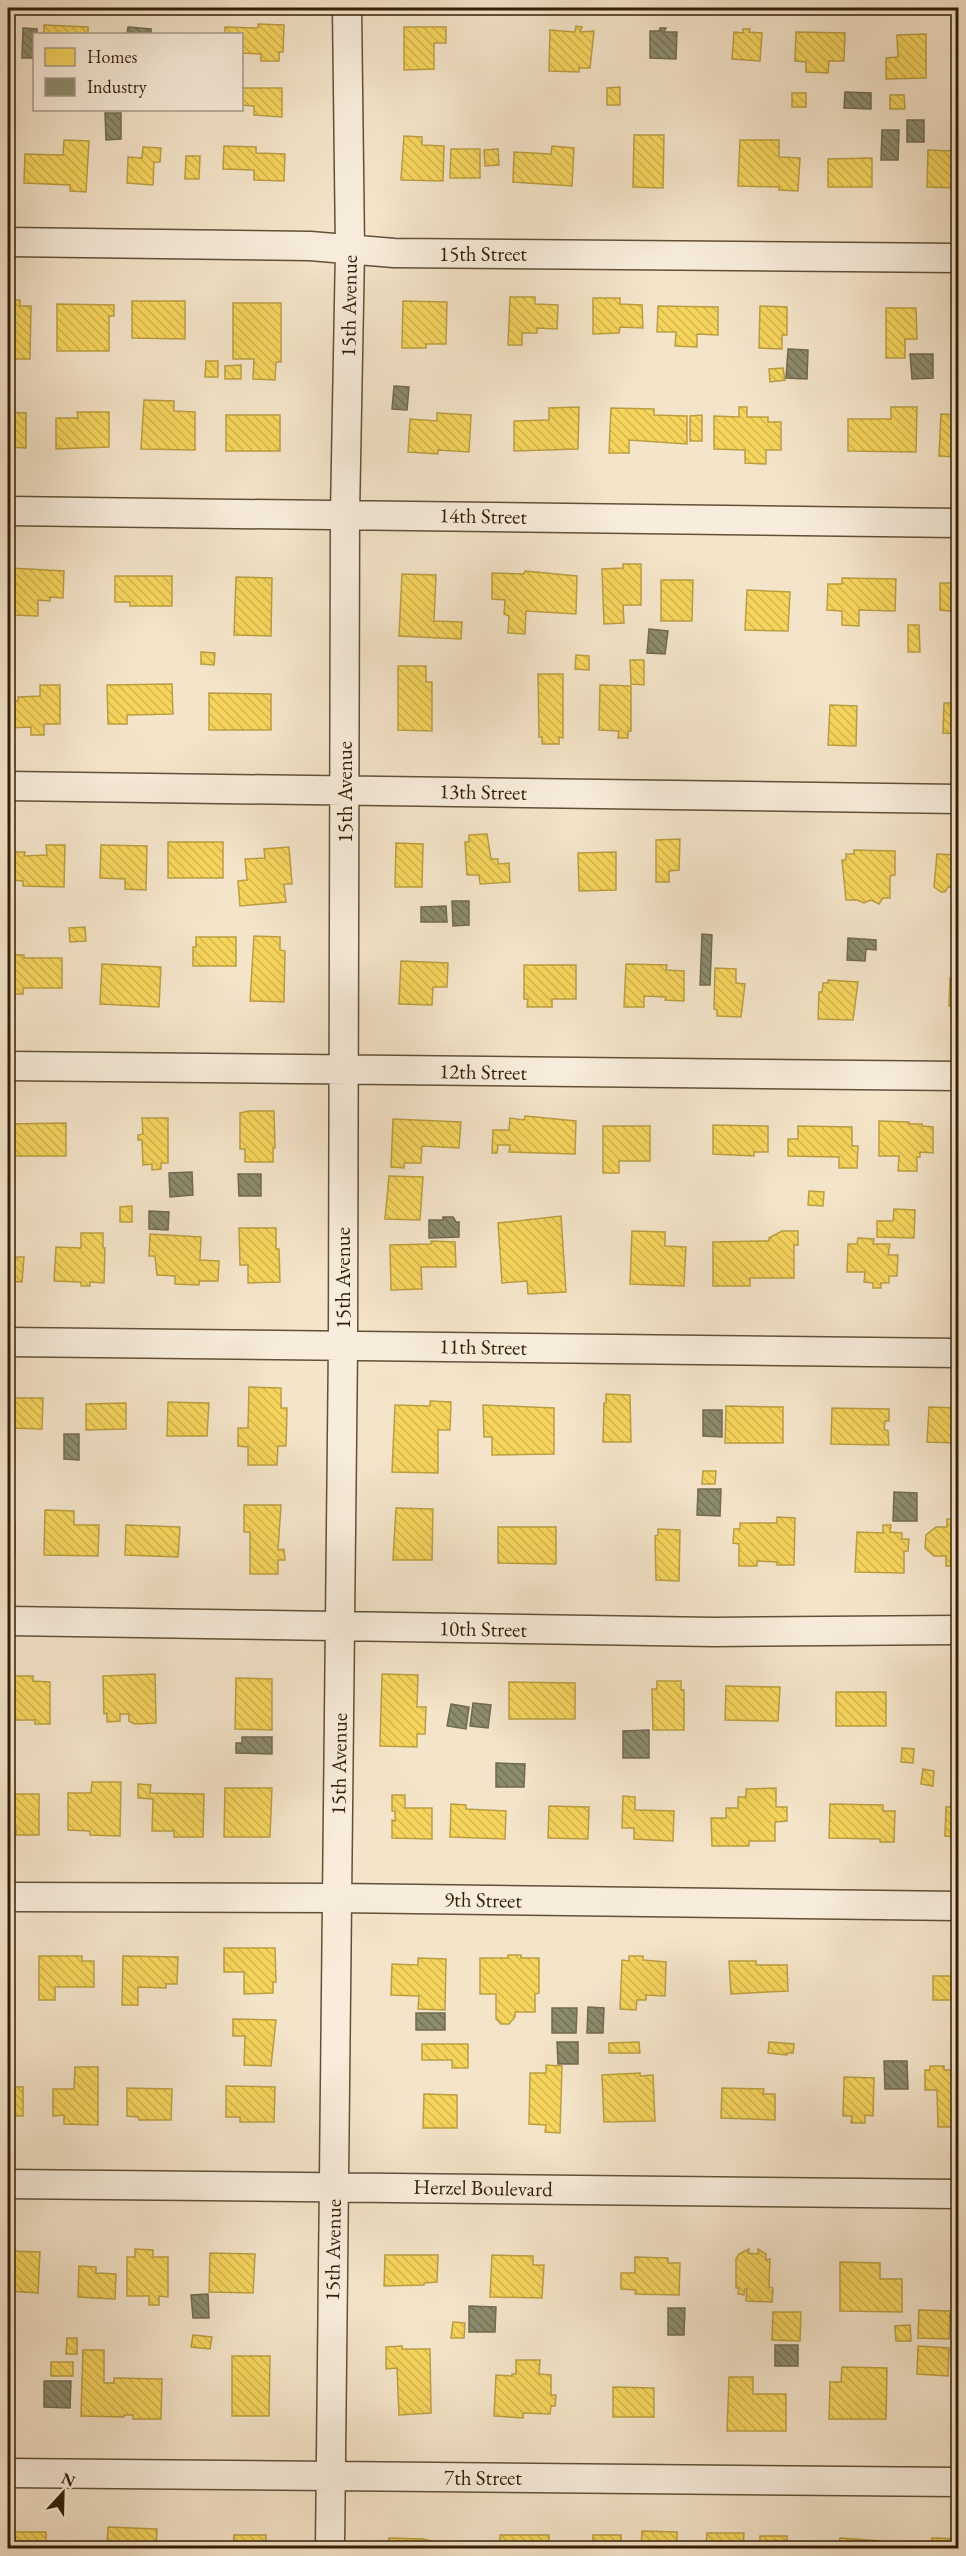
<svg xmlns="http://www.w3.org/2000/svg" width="966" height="2556" font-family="'EB Garamond',serif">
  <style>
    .homes { fill: url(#homes-back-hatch); stroke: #bb9e42; stroke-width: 1.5 }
    .industry { fill: url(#industry-back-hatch); stroke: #716b4f; stroke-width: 1.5 }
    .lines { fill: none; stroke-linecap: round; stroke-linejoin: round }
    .minor-casing { stroke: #625037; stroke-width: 31 }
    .minor { stroke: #f8eddc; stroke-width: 28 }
    .labels { text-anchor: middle; stroke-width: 6; stroke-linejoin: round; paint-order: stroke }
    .street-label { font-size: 21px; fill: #321e06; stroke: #f8eddc }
  </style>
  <defs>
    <pattern id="homes-back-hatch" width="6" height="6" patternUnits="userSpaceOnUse" patternTransform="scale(1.5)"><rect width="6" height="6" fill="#f6d55c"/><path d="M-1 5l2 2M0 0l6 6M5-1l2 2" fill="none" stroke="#d3b64e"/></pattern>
    <pattern id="industry-back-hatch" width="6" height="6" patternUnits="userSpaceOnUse" patternTransform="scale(1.5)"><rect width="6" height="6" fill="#8c8c6e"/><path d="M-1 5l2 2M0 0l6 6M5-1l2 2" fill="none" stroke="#737258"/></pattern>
  </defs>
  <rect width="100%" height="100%" fill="#f4e4c9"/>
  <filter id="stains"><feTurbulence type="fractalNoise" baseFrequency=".00333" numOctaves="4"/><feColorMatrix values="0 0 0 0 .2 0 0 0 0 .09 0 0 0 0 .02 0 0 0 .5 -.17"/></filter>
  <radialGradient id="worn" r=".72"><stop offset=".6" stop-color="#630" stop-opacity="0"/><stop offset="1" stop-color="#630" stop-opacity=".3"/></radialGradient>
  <path class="homes" d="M258,24L284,25L283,52H279V61H261V54L242,53V34H225V27L258,28Z
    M44,25L88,27V34H44Z
    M576,26L582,27L580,32L594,31L590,68H579V72L549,71L550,30L575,32Z
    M404,27H446V43H434V69L404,70Z
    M743,29H750L749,32L762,33L760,61L732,59L734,32L743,33Z
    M796,32L845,33L844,61H829L828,73L806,72V62L795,61Z
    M926,34V78L886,79V58L898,57L897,35Z
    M620,87V105H607V88Z
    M242,88H282V117L254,115V106L242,105Z
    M792,93H806V107H792Z
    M890,95H904L905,109H890Z
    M634,135H664L663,188L633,187Z
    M404,136L422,137V145L444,146L443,181L401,180Z
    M64,140L89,141L86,192L70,191V185L24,183L25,154L63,155Z
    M740,140H779V157L800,158L798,191L779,190V187L738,186Z
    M952,145H958V188L927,187L928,150L952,151Z
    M224,146L256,147V153L285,154L284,181L254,180V170L223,169Z
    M552,146L574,148L572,186L513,182L514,152L551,154Z
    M143,147L161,148L160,162H154L153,185L127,183L128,157L142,158Z
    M451,149H480V178H450Z
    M498,149L499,165L485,166L484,150Z
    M186,156H200L199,179H185Z
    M872,158V187H828V159Z
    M510,297H535V304L558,305L557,329L537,328V333H522V345H508Z
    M593,298H620V304L642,305L643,328L620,327L619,333L593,334Z
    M13,300H20V306H31L30,359H8V305L13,306Z
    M132,301H185V339L132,338Z
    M403,301L447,302L446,344H426V348H402Z
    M233,303H281V362H276L275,380L253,379L254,359H233Z
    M57,304L114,305V316H109V351H57Z
    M658,306L718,307V335L697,334V347L675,346L676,332H657Z
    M760,306L787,307V335H782V349L759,348Z
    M886,308H916L917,339H905V358H886Z
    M206,361H218V377H205Z
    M241,365V379H225V366Z
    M783,368L785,380L770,382L769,369Z
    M144,400L174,401V411L195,412V450L141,449Z
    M579,407L578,449L514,451V421L549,420V408Z
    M739,407H747V417H768V422H781V450H766V464L745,463V450L714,449V416L739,417Z
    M891,407H917L916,452L848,451V419H891Z
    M611,408L654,409V415L687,416V444L629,440V453H609Z
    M8,412L26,413V448L8,447Z
    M77,412H109V447L56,449V418H78Z
    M437,413L471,415L469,452L438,450V454L408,452L410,419L437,421Z
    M941,414L958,415V457L939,456Z
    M226,415H280V451H226Z
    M702,415V441H690V416Z
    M623,564H641V605H623L624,623L604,624L602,569L623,568Z
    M11,568L64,571L63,598L50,597V601L38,600V616L12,615L13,602H9Z
    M525,571L577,576L576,614L526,611L525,634L508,633L509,616L504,614L505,600L492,599V573L524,574Z
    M402,574L436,575L434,621L462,622L461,639L399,636Z
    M115,576H172V606H130V602H115Z
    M236,577L272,578L271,636L234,635Z
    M842,578L896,579L895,611L859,610V626L842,625V611L827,610L828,584H842Z
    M661,580H693L692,621H661Z
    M953,580H958V612L940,610V583H953Z
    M747,590L790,592L788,631L745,630Z
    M908,625H919L920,652H908Z
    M201,652L215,653L214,665L201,664Z
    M576,655L589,656V670L575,669Z
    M630,660H644V685L631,684Z
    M398,666H426V682H432V731L398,730Z
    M538,674H563V738L559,737V744H542V737H539Z
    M172,684L173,714L127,715V724H108L107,685Z
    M40,685H60V724H44V735H31V727L8,728V701H18V697L40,696Z
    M600,685L631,686V731H628V738H618L619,731L599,730Z
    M209,693L271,694V730H209Z
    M944,703H958V734L943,733Z
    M830,705L857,706L856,746L828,745Z
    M487,834L491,859H498V864L509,863L510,882L480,884L479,875H467L465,842H469V835Z
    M680,839L679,870L669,871V882H656V840Z
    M168,842H223V878H168Z
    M396,843L423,844L422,887H395Z
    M46,845H65L64,887L23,886V881L8,880V852H25L24,856L47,855Z
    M101,845L147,846L146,890L125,889V879L100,878Z
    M289,847L292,884H284L286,902L240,906L238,881L247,880L245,859L265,858L264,849Z
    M854,850L895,851V875L890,876V898H883L879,904L871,900L864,903L857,900H846L842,860H846V854H854Z
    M616,852V890L579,891L578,853Z
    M937,854L958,855V888L948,887L945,892H941L934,887Z
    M85,927L86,941L70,942L69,928Z
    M254,936L280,937V950L285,951L284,1002L250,1001Z
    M196,937H236V966H193V947H196Z
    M11,955H24V958H62V988H23V994H8V968L11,969Z
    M401,961L448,963L447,987H433L432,1005L399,1004Z
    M102,964L161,967L159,1007L100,1004Z
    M626,964L667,965L666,970L684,971V1001L665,1000L666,997L644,996V1007H624Z
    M524,965H576V999H552V1007H527L528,999H524Z
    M715,968L736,969V983L745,984L741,1017L717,1016V1010L714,1009Z
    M950,978H958V1006H949Z
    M828,980L858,982L853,1020L818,1019L819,992H822L823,983H828Z
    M248,1111H274L275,1148H273V1162H245V1149H240V1113Z
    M525,1116L576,1121L575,1154L509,1152L510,1145H498L497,1153H492L493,1130H509L510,1118L524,1120Z
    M142,1118H168V1163H161V1169L152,1170V1164L143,1165L142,1140H138V1135L143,1134Z
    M393,1119L461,1122L459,1148L422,1146L421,1163H404V1168L391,1167Z
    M879,1121L909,1122V1124H922V1126L933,1127V1153L920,1152V1157H917V1171H898L899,1156H879Z
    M66,1123V1156H8V1124Z
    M713,1125L768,1126V1152H754V1156L713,1154Z
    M603,1126H650V1161H619V1173H603Z
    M798,1126L852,1127V1146H858L857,1168H839V1157L788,1156V1139H798Z
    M389,1176L423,1177L420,1220L385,1219Z
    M809,1191L824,1192L823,1206L808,1205Z
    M132,1206V1222H120V1207Z
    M894,1209L915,1210L914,1238L877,1237V1221H893Z
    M561,1216L566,1292L528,1294L527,1281L502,1283L498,1223Z
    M239,1228H276V1249H279L280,1282L248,1283V1265H240Z
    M632,1231L665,1232V1246L686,1247L684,1286L630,1284Z
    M782,1231H798V1245H794V1278H750V1286H713V1242L769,1241V1238Z
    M81,1233H103V1248H105L104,1283L90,1282V1286H81V1282L54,1281L56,1247L81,1248Z
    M150,1234L201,1237L200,1260L219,1261L218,1281H199V1285L175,1284V1276L157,1275L155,1256H149Z
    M858,1238L874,1239L873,1244H890L888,1255H898L897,1276H889V1283H881V1288H873V1283L864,1282L865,1272H847L848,1244H857Z
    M431,1241L455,1242L456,1267H421L422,1289L391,1290L390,1245L431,1244Z
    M8,1243H15L14,1257H24L22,1282L8,1281Z
    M952,1256H958V1285H952Z
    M249,1387L281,1388V1408H287L286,1446H278L277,1465H248V1447L238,1446V1428H248Z
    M606,1394L630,1395L631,1442H603L604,1403H606Z
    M8,1398H43L42,1429L8,1428Z
    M430,1401L451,1402L450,1430H438V1473L392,1472L395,1405L430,1406Z
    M168,1402L209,1403L207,1436H167Z
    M126,1403V1429L86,1430V1404Z
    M483,1405L554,1408V1454L492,1455V1437H484Z
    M726,1406L783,1407V1443H725Z
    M929,1407L958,1408V1443L927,1442Z
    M832,1408L889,1409V1421H885L884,1429L888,1431L889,1445L831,1444Z
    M703,1471H716L715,1484H702Z
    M244,1505H281L278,1550L284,1549L285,1560H278V1574H250V1532H244Z
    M396,1508L433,1509L432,1560H393Z
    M45,1510L74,1511V1525H99L98,1556L44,1555Z
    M777,1517L795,1518L794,1565H777V1562L757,1561V1566H739V1544L733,1543L734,1529H740V1523H777Z
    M947,1519H958V1566H946V1556H934L925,1548L926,1535L936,1527H947Z
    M8,1524H15V1555H8Z
    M126,1525L180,1527L178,1557L125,1555Z
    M883,1525H891L890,1532L902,1533V1539H909L908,1551H904V1573L855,1572L857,1532L883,1533Z
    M498,1527H556V1564L498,1563Z
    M658,1529L680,1530L679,1581L656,1580L655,1536L658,1535Z
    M155,1674L156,1723L135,1724L129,1721V1714H120V1721L107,1722V1713L104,1714L103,1676Z
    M382,1674L418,1675L417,1707H426L425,1734H417V1747L380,1746Z
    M8,1676H33V1681L50,1682V1724H35V1720H8Z
    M236,1678L272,1679V1730L235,1729Z
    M657,1681H681V1690H684V1730H653L652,1689H657Z
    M509,1682L575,1683V1719H509Z
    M726,1686L780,1687L778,1721L725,1720Z
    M836,1692H886V1726H836Z
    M902,1748L914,1749L913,1763L901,1762Z
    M923,1769L934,1771L933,1786L921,1784Z
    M92,1782H121L120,1836L90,1835V1831L68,1830V1793H91Z
    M138,1784L151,1785L150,1793L204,1794L203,1837H174V1831H152L153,1799L138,1798Z
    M225,1788H272L270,1837H224Z
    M776,1788V1807H787V1821L775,1822V1841H749V1846H712L711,1818H726V1808H738V1797H746V1789Z
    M8,1794H39V1835H16V1829H8Z
    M392,1795H405V1808H432V1839L392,1838V1820L395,1821V1811H392Z
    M623,1796L635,1797V1810L674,1811L673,1841L634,1839V1828H622Z
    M451,1804L466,1805V1809L506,1811L505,1839L450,1837Z
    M830,1804L883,1805V1811H895L894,1842H880V1839L829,1838Z
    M549,1806L589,1807L588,1839L548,1838Z
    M946,1807H958V1837L945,1836Z
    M224,1948H275L276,1982H273V1993L244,1994V1972H224Z
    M508,1955H521V1958H539V1993L535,1994V2012H515V2017L509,2024H501L496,2019V1994H480V1958H508Z
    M39,1956H82V1961H94V1987H55V2000H39Z
    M123,1956L178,1957L177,1984H166V1988L138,1987V2005H122Z
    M629,1956H643V1960L666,1962L665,1996L646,1995V2000H637L636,2010L620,2009L622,1960L629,1961Z
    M418,1958L446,1959L445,2010L418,2009L419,1996L391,1995L392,1964L418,1965Z
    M8,1960H11V1987H8Z
    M729,1961H756V1965H787L788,1991L731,1994Z
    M933,1976H958V2000H933Z
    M233,2019L276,2020L271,2066L244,2065L245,2036H233Z
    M639,2042L640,2053H609V2043Z
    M769,2042L794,2044L793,2053H787V2055L768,2053Z
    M422,2044H468V2068H452V2060H422Z
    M546,2065L562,2066L560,2133L545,2132L546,2125L529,2124L530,2073H546Z
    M930,2066H944V2070H958V2127H938L937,2090H925V2070H930Z
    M75,2067H98V2125L64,2124V2115L53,2116V2089H74Z
    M640,2073V2076L653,2075L655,2121L604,2122L602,2075Z
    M844,2077L874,2078L873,2116L865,2115V2123H851L852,2116H843Z
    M226,2086L275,2087L274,2122H240V2117H226Z
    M8,2087H23V2116H8Z
    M127,2088L172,2089L171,2120H139L138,2117L127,2116Z
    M722,2088L764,2089L763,2094H775V2120L721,2118Z
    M424,2094L457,2095V2128H423Z
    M135,2249L153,2250V2257H168V2297L159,2296V2305H149V2296H127V2257H135Z
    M749,2249L748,2253L758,2254V2249L766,2254V2260L770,2259L769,2287L773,2288L772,2302L746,2301L747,2289H745L744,2295L738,2294L739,2288H736V2259L739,2254Z
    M8,2251L40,2252L38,2293L8,2291Z
    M210,2253L255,2254L253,2293L209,2292Z
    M385,2255H438L437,2282L424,2283V2285L384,2286Z
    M492,2255L533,2256V2265H544L542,2298L490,2297Z
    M635,2257L668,2258V2263H680L679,2295L635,2294L636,2290L621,2289V2273H635Z
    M952,2258H958V2304H951Z
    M840,2262L880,2263V2279H902V2312L840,2311Z
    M79,2266L96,2267V2273L116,2274L115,2299L78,2297Z
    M919,2310L950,2311L949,2339L918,2338Z
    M773,2312H801L800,2341L772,2340Z
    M453,2322L465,2323L464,2338H451Z
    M910,2325L911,2341H896L895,2326Z
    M193,2335L212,2337L210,2349L191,2347Z
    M67,2338H77V2354H66Z
    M402,2346V2349H430L431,2413L399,2415L397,2368L386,2369V2347Z
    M918,2346L949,2348L948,2376L917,2374Z
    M83,2350H104V2383H114V2378L162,2379L161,2419H133V2415H124V2417L81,2416Z
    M232,2356H270L269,2416H232Z
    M516,2360H540L539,2374L551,2375V2395H556L555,2406H551L550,2414L523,2413V2418L494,2416L496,2375L512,2376V2374H516Z
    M51,2362H73V2376H51Z
    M8,2364L10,2365L8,2425Z
    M842,2367L887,2368L886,2419H829L830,2382H841Z
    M729,2377H753V2394H786V2431H727Z
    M613,2387L654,2388V2417H613Z
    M954,2388H958V2425H954Z
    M108,2527L157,2529L156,2548H107Z
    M642,2531L677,2532V2548H641Z
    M8,2532H46V2548H8Z
    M707,2533H744L743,2548H706Z
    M234,2535H266V2548H233Z
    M500,2535H549V2548H500Z
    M593,2535H621V2548H593Z
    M760,2536H787V2548H760Z
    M389,2538L423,2539L435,2542V2548H389Z
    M840,2538L880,2541L879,2548H839Z
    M932,2538L958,2539V2548H932Z"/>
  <path class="industry" d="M128,27L151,29V34H127Z
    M23,28L37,29V34H34V58H22Z
    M660,28H666L664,32H677L676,59L650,58V31H659Z
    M845,92L871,93V109L844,108Z
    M105,113H121V139L106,140Z
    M907,120H924V142H907Z
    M882,130H899L898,160H881Z
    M788,349L808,350L807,379L786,378Z
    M910,354H933V378L912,379Z
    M394,386L409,387L407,410L392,409Z
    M649,629L668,631L665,654L647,653Z
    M452,901H469V925L453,926Z
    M446,906L447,922H421V907Z
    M702,934L712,935L710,985H700Z
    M848,938L876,940V950L866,949L865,961L847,960Z
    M192,1172L193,1195L170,1197L169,1173Z
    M238,1174H261V1196H239Z
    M149,1211L169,1212L168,1230L149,1229Z
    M443,1217H453L456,1222H459V1237L429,1238V1220H443Z
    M703,1410H722V1437L703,1436Z
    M64,1434H79V1460L64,1459Z
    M698,1489H721L720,1516L697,1515Z
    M894,1492L917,1493V1521H893Z
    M473,1703L491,1705L488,1728L470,1726Z
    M451,1704L469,1707L466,1729L447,1726Z
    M649,1730V1758H623V1731Z
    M242,1737H272V1754L236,1753V1743H242Z
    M496,1763L525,1764L524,1787H496Z
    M588,2007L604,2008L603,2033H587Z
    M552,2008H577L576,2033H552Z
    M416,2013H445V2030H416Z
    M557,2042H578V2064H558Z
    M884,2061H907L908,2089H885Z
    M208,2294L209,2318H193L191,2295Z
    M469,2306L496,2307L495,2332H469Z
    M668,2308H685L684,2335H668Z
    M775,2345H798V2366H775Z
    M44,2381H71L70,2408L44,2407Z"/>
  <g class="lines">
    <g class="minor-casing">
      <path id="minor" d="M8,242L310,246L394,253L958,258
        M8,511L958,523
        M8,786L958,799
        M8,1066L958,1076
        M8,1342L958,1353
        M8,1621L714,1632L958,1630
        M8,1897L338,1898L958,1906
        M8,2184L958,2194
        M8,2473L958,2482
        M330,2548L343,1345L345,514L350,250L347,8"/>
    </g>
    <use href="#minor" class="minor"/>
  </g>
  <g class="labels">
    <g class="street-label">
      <text x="483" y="261">15th Street</text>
      <text transform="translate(349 306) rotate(-89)" y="7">15th Avenue</text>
      <text transform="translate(483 516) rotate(1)" y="7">14th Street</text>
      <text transform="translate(345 792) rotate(-90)" y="7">15th Avenue</text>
      <text transform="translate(483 792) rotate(1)" y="7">13th Street</text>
      <text transform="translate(483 1072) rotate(1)" y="7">12th Street</text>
      <text transform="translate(343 1278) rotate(-90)" y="7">15th Avenue</text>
      <text transform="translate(483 1347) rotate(1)" y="7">11th Street</text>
      <text transform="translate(483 1629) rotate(1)" y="7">10th Street</text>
      <text transform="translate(339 1764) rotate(-89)" y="7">15th Avenue</text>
      <text transform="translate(483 1900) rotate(1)" y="7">9th Street</text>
      <text transform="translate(483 2188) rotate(1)" y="7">Herzel Boulevard</text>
      <text transform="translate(333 2250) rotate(-89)" y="7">15th Avenue</text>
      <text x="483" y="2485">7th Street</text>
    </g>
  </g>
  <rect width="966" height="2556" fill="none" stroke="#f4e4c9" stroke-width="30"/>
  <rect x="9" y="9" width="948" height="2538" fill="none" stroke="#321e06" stroke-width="3"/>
  <rect x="15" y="15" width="936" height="2526" fill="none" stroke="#321e06" stroke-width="1.5"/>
  <rect x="33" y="33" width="210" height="78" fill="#f8eddc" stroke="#a99a86" stroke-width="1.5"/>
  <rect x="45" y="48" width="30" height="18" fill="#f6d55c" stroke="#a99a86" stroke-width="1.5"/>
  <text x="87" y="63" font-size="18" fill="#321e06">Homes</text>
  <rect x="45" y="78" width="30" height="18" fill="#8c8c6e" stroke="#a99a86" stroke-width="1.5"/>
  <text x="87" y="93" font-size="18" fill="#321e06">Industry</text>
  <g transform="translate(63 2493) rotate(22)" stroke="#f8eddc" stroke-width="4.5" paint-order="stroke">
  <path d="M0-4.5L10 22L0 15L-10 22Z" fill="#321e06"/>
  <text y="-9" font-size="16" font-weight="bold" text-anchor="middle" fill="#321e06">N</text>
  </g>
  <rect width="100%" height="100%" filter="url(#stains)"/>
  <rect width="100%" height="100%" fill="url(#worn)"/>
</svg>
